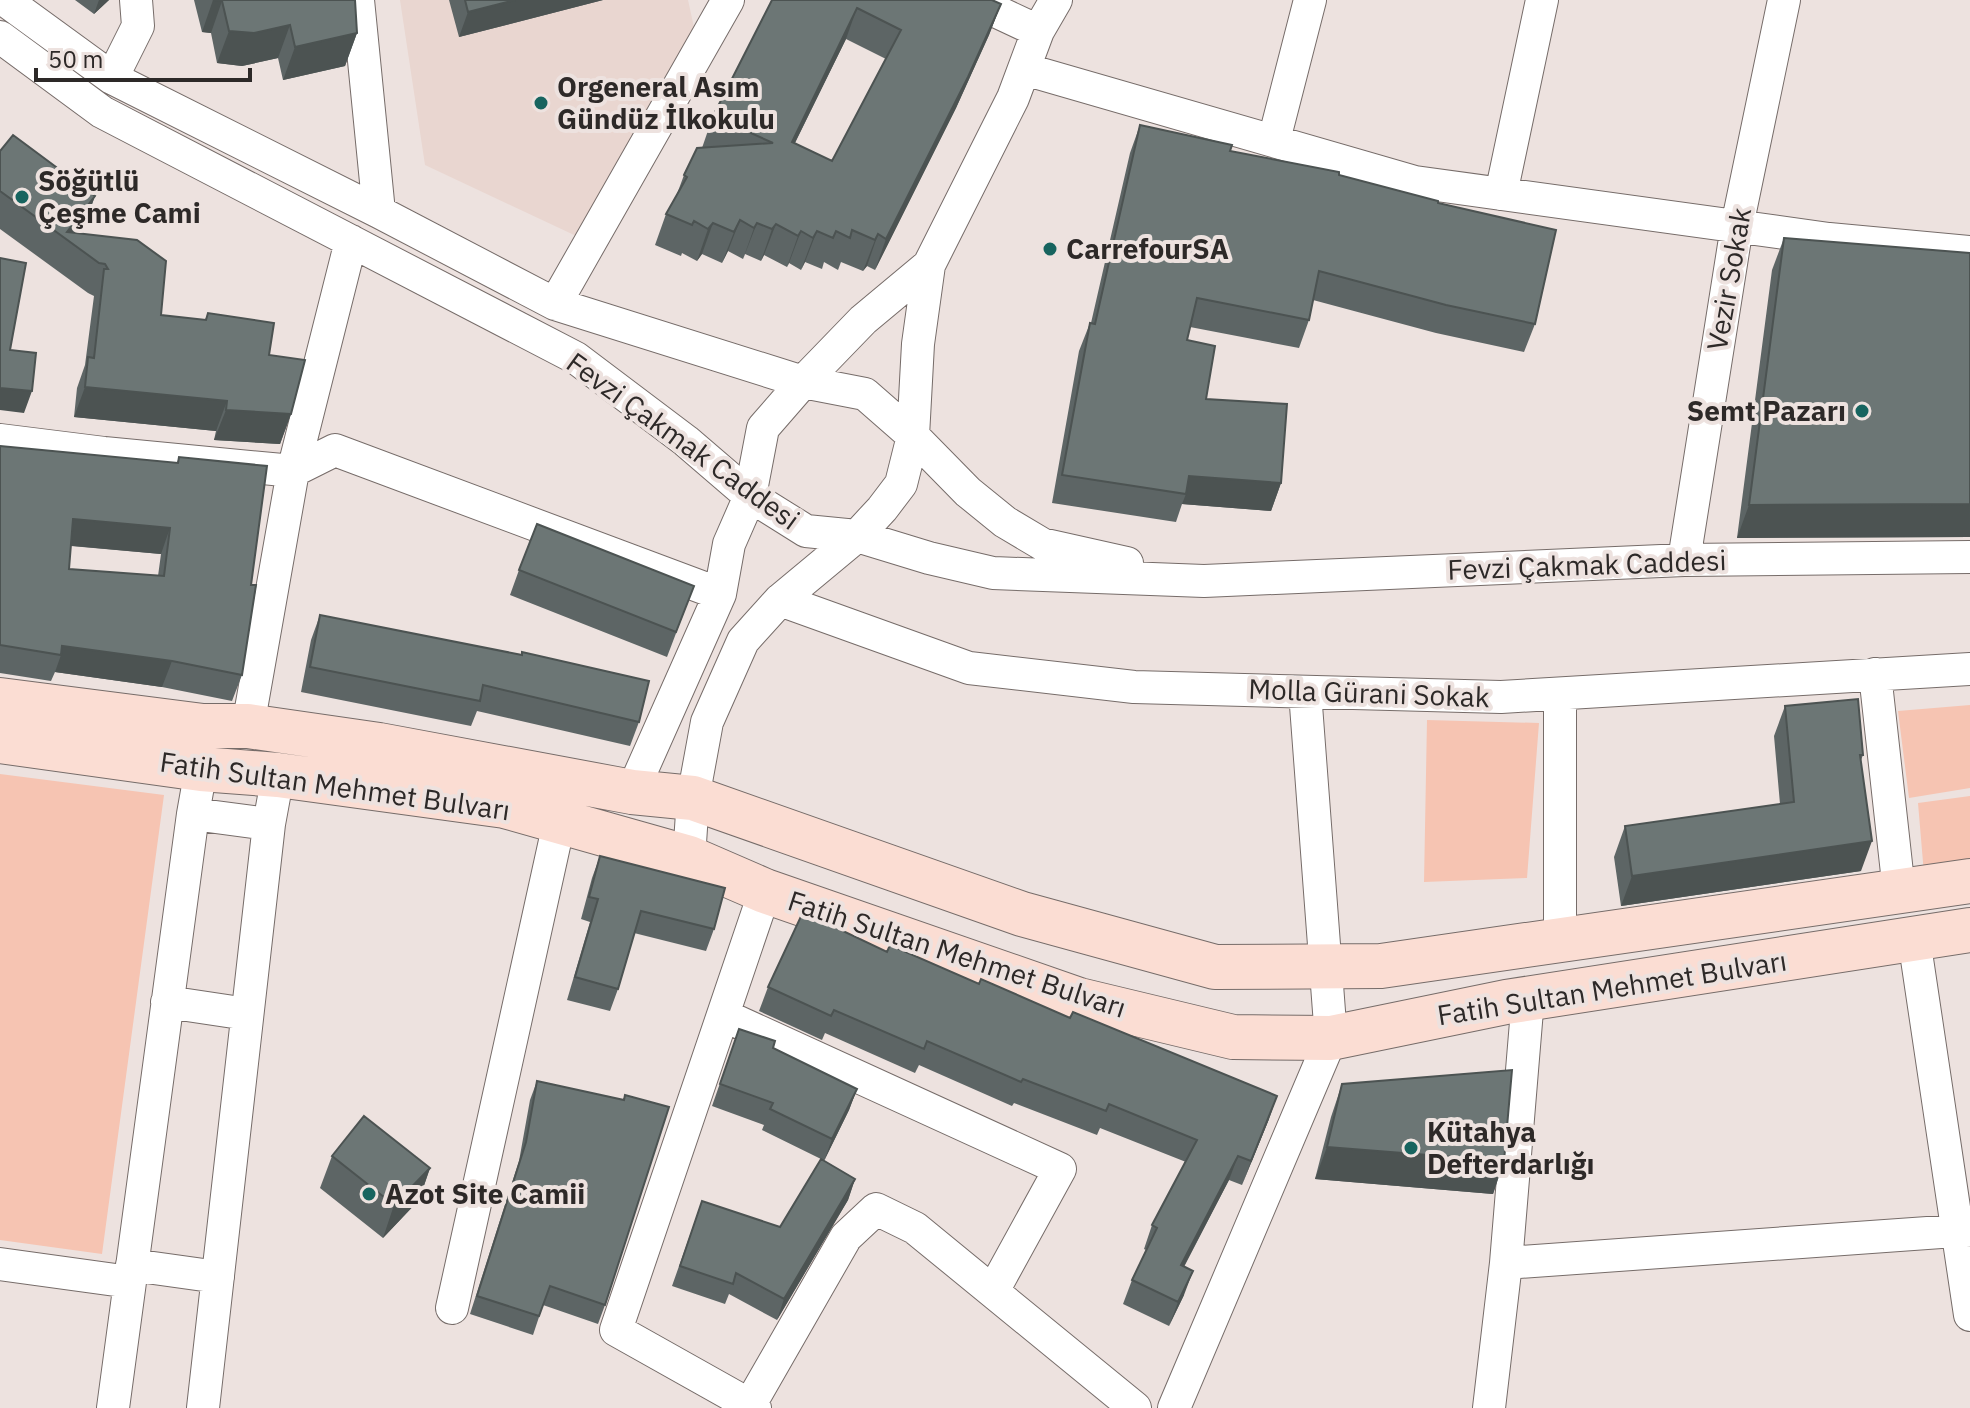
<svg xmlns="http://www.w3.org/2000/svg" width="1970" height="1408" font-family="'IBM Plex Sans',sans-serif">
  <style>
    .built { fill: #e9d6d0 }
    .green { fill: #f6c4b2 }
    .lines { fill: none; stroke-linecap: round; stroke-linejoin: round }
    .minor-casing { stroke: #766c69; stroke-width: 34 }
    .secondary-casing { stroke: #766c69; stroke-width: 46 }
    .minor { stroke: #fff; stroke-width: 32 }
    .secondary { stroke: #fbddd3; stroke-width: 44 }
    .wall { fill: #5d6565; fill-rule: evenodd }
    .shaded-wall { fill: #4c5352 }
    .building { fill: #6c7675; stroke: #4c5352; stroke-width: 2; fill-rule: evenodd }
    .poi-dot { fill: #17645f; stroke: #ede2df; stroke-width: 3 }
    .labels { text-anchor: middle; stroke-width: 8; stroke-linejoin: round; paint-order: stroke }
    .poi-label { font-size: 28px; font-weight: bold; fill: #2d2928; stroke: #ede2df; text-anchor: start }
    .street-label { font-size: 28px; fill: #2d2928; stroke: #ede2df }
  </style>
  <rect width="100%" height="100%" fill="#ede2df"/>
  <path class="built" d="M400,0H688L697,41L589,242L425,165Z"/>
  <path class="green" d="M1970,705V788L1909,798L1898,711Z
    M1427,720L1539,723L1527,878L1424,882Z
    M0,774L164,795L102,1254L0,1240Z
    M1970,796V867L1924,874L1918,803Z"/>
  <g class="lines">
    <g class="minor-casing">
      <path id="minor" d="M5,0L112,78L379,212L555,304L803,382L865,394L913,436L968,492L1005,522L1042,544L1127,563
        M358,0L379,212
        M972,0L1038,31
        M0,37L102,112L576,358L686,441L750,496L806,531L857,536L929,558L993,573L1204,581L1684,560L1970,557
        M1024,69L1415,182L1829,239L1970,252
        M112,78L138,26L136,0
        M1274,140L1310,0
        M1501,194L1542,0
        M555,304L728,0
        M0,440L104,453L293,471L335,450L720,594
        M1684,560L1737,226L1784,0
        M780,600L969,668L1134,687L1501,697L1970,669
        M1875,674L1899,891
        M1560,694V940
        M248,726L293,471L351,241
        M632,792L720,594L729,544L750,496L763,428L803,382L863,320L929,265
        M193,814L269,824
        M689,858L693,798L707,722L743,641L780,600L857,536L882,509L901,484L913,436L918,344L929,265L1013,98L1038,31L1056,0
        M1914,939L1970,1315
        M167,1002L247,1014
        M723,1015L1060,1169L993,1291
        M1506,1263L1970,1230
        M0,1264L130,1282
        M132,1265L218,1277
        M452,1308L559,823
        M113,1408L193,814L201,769
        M203,1408L269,824L278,775
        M748,1408L846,1237L876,1209L915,1228L1135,1408
        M755,1408L616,1330L765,891
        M1174,1408L1331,1038L1305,692
        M1489,1408L1506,1263L1528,998"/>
    </g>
    <g class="secondary-casing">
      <path id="secondary" d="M0,700L203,726H248L379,745L632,792L693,798L1022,914L1215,967L1381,966L1970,881
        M0,741L201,769L278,775L505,806L689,858L765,891L1079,1000L1233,1037L1331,1038L1506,1002L1970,930"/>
    </g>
    <use href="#minor" class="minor"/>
    <use href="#secondary" class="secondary"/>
  </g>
  <path class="wall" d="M75,0H109L94,14Z
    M194,0H355L357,33L345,66L283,80L278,58L242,66L217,63L211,33L202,32Z
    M449,0H603L459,37Z
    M772,0L1001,4L989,35L956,108L875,270L867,266L863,271L841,262L838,270L824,262L822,269L805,262L801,270L789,263L787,267L764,255L761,261L745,254L743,259L728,251L722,263L702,254L697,261L682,253L681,256L655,245L666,214L677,194L684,175L702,148L713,116ZM846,39L886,59L832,161L795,143Z
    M1140,125L1230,151L1339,175L1438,203L1535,324L1524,352L1436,333L1313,300L1309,320L1299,348L1190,327L1187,340L1206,399L1281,483L1271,511L1182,504L1176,522L1052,503L1079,351L1090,323H1091L1130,153Z
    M0,151L95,196L84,226L79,233L161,315L205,320L208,313L269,355L291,414L280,444L214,440L216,431L74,417L77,388L85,365L94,296L88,293L0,229Z
    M1784,238L1970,253V537L1737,538L1772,270Z
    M0,446L177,463L179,457L251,585L242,675L232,701L162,687L55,672L51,681L0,673ZM71,546L161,554L158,576L69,569Z
    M519,570L694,586L667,657L510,595Z
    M320,615L639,722L630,746L477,711L471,726L301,692L311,640Z
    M1785,706L1863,755L1861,760V871L1621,906L1614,857L1625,826L1780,804L1774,736Z
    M600,856L714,929L706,951L634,933L618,989L610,1011L567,1000L590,922L581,919L592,878Z
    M887,952L1269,1119L1242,1185L1229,1180L1184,1267V1295L1169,1326L1123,1304L1132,1280L1146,1250L1144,1249L1152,1225L1186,1162L1100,1128L1097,1135L1014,1103L1012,1106L919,1065L915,1073L825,1033L822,1040L759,1011L768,987Z
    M739,1029L773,1048L857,1089L849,1110L824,1161L855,1179L848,1200L777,1320L729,1294L725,1304L672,1286L702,1201L780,1227L821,1159L762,1130L764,1125L712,1106Z
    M537,1081L605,1305L598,1324L543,1305L533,1335L470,1314L519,1161L530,1100Z
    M1342,1084L1504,1161L1493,1194L1315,1179L1331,1117Z
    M332,1156L430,1168L419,1200L383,1238L320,1188Z"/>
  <path class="shaded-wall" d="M99,0H109L94,14Z
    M213,0L222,1L211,33L202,32Z
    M515,0H603L459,37L468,12Z
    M1001,4L989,35L956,108L875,270L886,239Z
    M857,8L846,39L780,173L792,142Z
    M290,25L278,58L242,66L217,63L229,31Z
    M357,33L345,66L283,80L295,47Z
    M95,196L84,226L71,243L67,232Z
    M740,220L728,251L722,263L734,232Z
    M713,223L702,254L697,261L708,229Z
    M757,223L745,254L743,259L754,228Z
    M776,224L764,255L761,261L772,229Z
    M801,231L789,263L787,267L798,236Z
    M817,231L805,262L801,270L813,238Z
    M878,234L867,266L863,271L875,240Z
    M85,387L227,401L216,431L74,417Z
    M0,388L32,391L24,413L0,410Z
    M226,410L291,414L280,444L214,440Z
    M1189,476L1281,483L1271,511L1182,504L1186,494Z
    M1970,504V537L1737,538L1749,505Z
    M73,519L170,528L161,554L63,545Z
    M62,646L172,661L162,687L55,672L61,655Z
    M1872,841L1861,871L1621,906L1632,876Z
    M857,1089L849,1110L824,1161L832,1139Z
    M1277,1096L1269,1119L1242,1185L1251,1161Z
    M1327,1147L1504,1161L1493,1194L1315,1179Z
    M1238,1156L1229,1180L1172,1289L1181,1265Z
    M430,1168L419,1200L383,1238L394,1205Z
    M855,1179L848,1200L777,1320L784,1299Z
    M1193,1271L1184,1295L1169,1326L1178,1302Z"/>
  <path class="building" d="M213,0H355L357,33L295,47L290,25L254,33L229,31L222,1Z
    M465,0H515L468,12Z
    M772,0H992L1001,4L968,77L886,239L878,234L875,240L852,230L850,238L836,231L833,238L817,231L813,238L801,231L798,236L776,224L772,229L757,223L754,228L740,220L734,232L713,223L708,229L694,221L692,225L666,214L687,177L684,175L697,148L773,143L713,116ZM857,8L901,30L832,161L792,142Z
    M1140,125L1232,145L1230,151L1339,172V175L1438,201V203L1556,230L1535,324L1446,305L1319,271L1309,320L1197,298L1187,340L1215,346L1206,399L1287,404L1281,483L1189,476L1186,494L1062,475L1090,323L1095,324Z
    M13,135L95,196L67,232L137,240L166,261L161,315L206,320L208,313L274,323L269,355L305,360L291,414L226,410L227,401L85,387L88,357L94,358L104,269H108L105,264L99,263L0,191V151Z
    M1784,238L1970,253V504L1749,505Z
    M0,258L26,263L10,350L36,353L32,391L0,388Z
    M0,446L178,463L179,457L267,466L251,585H256L242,675L172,661L62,646L61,655L0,645ZM73,519L170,528L164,576L69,569Z
    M537,524L694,586L676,632L519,570Z
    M320,615L522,655V652L649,681L639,722L483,685L480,701L310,667Z
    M1858,699L1863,755H1860L1872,841L1632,876L1625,826L1794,802L1785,706Z
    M600,856L725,888L714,929L641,911L618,989L575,977L598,899L589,897Z
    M803,912L887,952L890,945L979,984L981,979L1070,1018L1073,1012L1277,1096L1251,1161L1238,1156L1181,1265L1193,1271L1178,1302L1132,1280L1157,1228L1152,1225L1197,1140L1109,1104L1106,1111L1023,1079L1021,1082L927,1041L924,1049L834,1010L831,1016L768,987Z
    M739,1029L775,1041L773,1048L857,1089L832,1139L770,1109L773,1103L720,1084Z
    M1512,1070L1504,1161L1327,1147L1342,1084Z
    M537,1081L624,1100L625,1095L669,1107L605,1305L550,1286L539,1316L477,1296L526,1142Z
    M364,1116L430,1168L394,1205L332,1156Z
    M821,1159L855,1179L784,1299L736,1273L733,1284L680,1266L702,1201L780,1227Z"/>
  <g class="poi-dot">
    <circle cx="541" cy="103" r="8"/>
    <circle cx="22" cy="197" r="8"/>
    <circle cx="1050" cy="249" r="8"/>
    <circle cx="1862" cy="411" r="8"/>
    <circle cx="1411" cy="1148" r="8"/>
    <circle cx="369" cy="1194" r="8"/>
  </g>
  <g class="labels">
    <g class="poi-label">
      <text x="557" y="97">Orgeneral Asım<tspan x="557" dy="32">Gündüz İlkokulu</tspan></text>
      <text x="38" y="191">Söğütlü<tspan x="38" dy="32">Çeşme Cami</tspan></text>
      <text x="1066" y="259">CarrefourSA</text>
      <text x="1846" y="421" text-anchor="end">Semt Pazarı</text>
      <text x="1427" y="1142">Kütahya<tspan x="1427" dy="32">Defterdarlığı</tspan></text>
      <text x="385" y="1204">Azot Site Camii</text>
    </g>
    <g class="street-label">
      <text transform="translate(1729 279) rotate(-80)" y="10">Vezir Sokak</text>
      <text transform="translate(683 441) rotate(36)" y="10">Fevzi Çakmak Caddesi</text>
      <text transform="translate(1587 565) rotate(-2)" y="10">Fevzi Çakmak Caddesi</text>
      <text transform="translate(1369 693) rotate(2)" y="10">Molla Gürani Sokak</text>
      <text transform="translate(335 786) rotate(8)" y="10">Fatih Sultan Mehmet Bulvarı</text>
      <text transform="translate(957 954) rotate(18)" y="10">Fatih Sultan Mehmet Bulvarı</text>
      <text transform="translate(1612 988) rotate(-9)" y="10">Fatih Sultan Mehmet Bulvarı</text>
    </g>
  </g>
  <path d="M36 68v12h214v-12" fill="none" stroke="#2d2928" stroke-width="4"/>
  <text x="48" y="68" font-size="24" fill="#2d2928" stroke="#ede2df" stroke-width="6" paint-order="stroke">50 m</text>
</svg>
